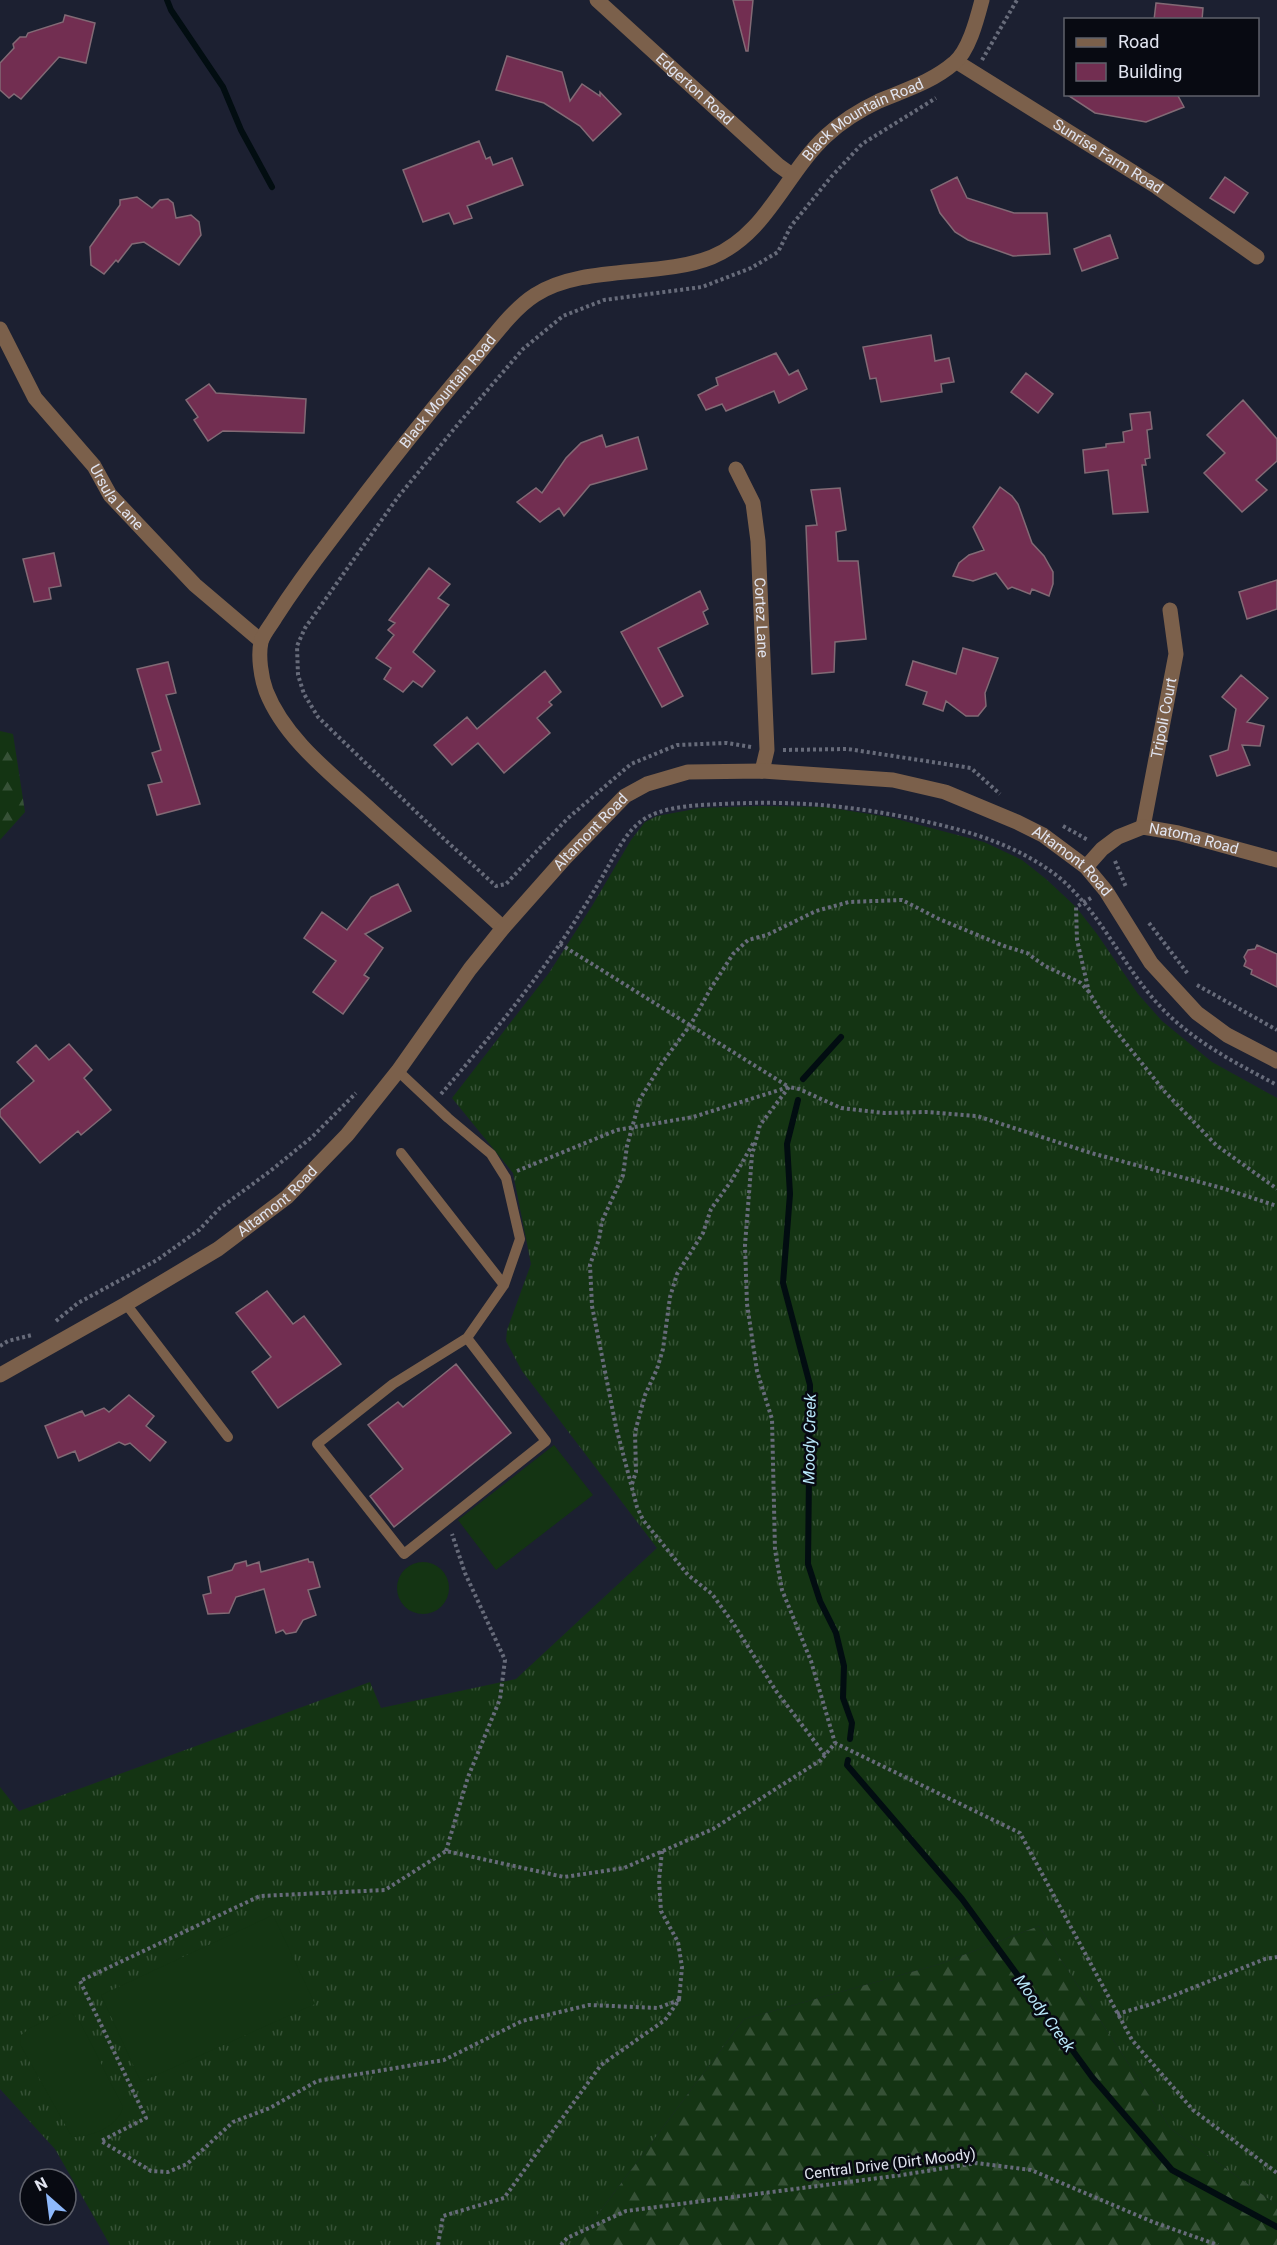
<svg xmlns="http://www.w3.org/2000/svg" width="1277" height="2245" font-family="Roboto,sans-serif">
  <style>
    .grass { fill: url(#grass-tufts) }
    .forest { fill: url(#forest-firs) }
    .pitch { fill: #143413 }
    .lines { fill: none; stroke-linecap: round; stroke-linejoin: round }
    .stream { stroke: #020d11; stroke-width: 6 }
    .building { fill: #722e51; stroke: #826a75; stroke-width: 1.5 }
    .path { stroke: #676b7a; stroke-width: 4; stroke-dasharray: 3 3; stroke-linecap: butt }
    .service { stroke: #7b604b; stroke-width: 10 }
    .minor { stroke: #7b604b; stroke-width: 15 }
    .labels { text-anchor: middle; stroke-width: 5; stroke-linejoin: round; paint-order: stroke }
    .street-label { font-size: 15px; fill: #e1e4f0; stroke: #080a12 }
    .water-label { font-size: 16px; font-style: italic; fill: #b9e8fa; stroke: #080a12 }
  </style>
  <defs>
    <pattern id="grass-tufts" width="24" height="20" patternUnits="userSpaceOnUse" patternTransform="scale(1.5)"><rect width="24" height="20" fill="#143413"/><path d="M3 7l-1-3M5 7V3M7 7l1-3M15 17l-1-3M17 17v-4M19 17l1-3" fill="none" stroke="#365136"/></pattern>
    <pattern id="forest-firs" width="22" height="20" patternUnits="userSpaceOnUse" patternTransform="scale(1.5)"><rect width="22" height="20" fill="#143413"/><path d="M5 1l3.5 6h-7zM16 11l3.5 6h-7z" fill="#365136"/></pattern>
  </defs>
  <rect width="100%" height="100%" fill="#1c2031"/>
  <path class="grass" d="M759,806L825,807L889,817L984,842L1022,860L1046,879L1076,907L1097,934L1138,994L1162,1021L1212,1062L1277,1098V2205L1171,2129L1039,1926L940,1964L744,2019L575,2245H110L55,2149L0,2089V1787L19,1811L370,1682L381,1708L516,1679L657,1548L522,1371L506,1341L507,1330L531,1264L513,1173L452,1098L549,973L592,906L631,840L645,822L657,816L700,808Z"/>
  <path class="forest" d="M0,731L13,734L25,812L0,840Z
    M1039,1926L1171,2129L1277,2205V2245H575L744,2019L940,1964Z"/>
  <path class="pitch" d="M554,1445L593,1495L496,1570L458,1520Z
    M397 1588a26 26 0 1 1 52 0a26 26 0 1 1-52 0Z
    M273,1915L315,2004L141,2082L101,1995Z
    M61,2013H71L78,2018L123,2107C118,2127 91,2137 72,2137L21,2046L20,2036L30,2028Z"/>
  <g class="lines">
    <path class="stream" d="M167,0L171,10L223,87L241,130L272,187
      M803,1079L841,1037
      M798,1100L787,1144L790,1194L783,1283L810,1385L808,1564L820,1601L836,1633L844,1666L843,1698L852,1723L850,1739
      M848,1760L847,1765L962,1899L1092,2077L1172,2170L1277,2227"/>
  </g>
  <path class="building" d="M733,0H753L748,51H746Z
    M1156,3L1203,8L1202,20H1154Z
    M65,15L95,23L86,63L59,57L21,99L14,94L9,98L0,90V63L14,48L13,44L20,37H26L28,33L63,22Z
    M507,56L562,72L570,101L582,84L600,96V92L621,114L593,141L580,126L544,103L496,90Z
    M1066,94H1177L1184,107L1146,122L1095,113Z
    M479,141L486,159L490,157L493,165L512,158L523,185L467,206L472,218L454,224L449,213L423,222L403,170Z
    M957,177L967,198L1014,213H1047L1050,254L1013,256L968,240L955,232L940,213L931,190Z
    M1225,177L1248,193L1234,213L1210,198Z
    M137,197L152,208L160,200L168,199L173,203L176,218L191,215L199,222L201,235L179,265L144,242L132,244L118,262L116,260L104,274L91,265L90,247L120,205V200Z
    M1110,235L1118,258L1082,271L1074,249Z
    M931,335L935,361L949,358L954,382L941,384L942,392L881,402L876,378L870,379L863,347Z
    M776,353L789,375L798,370L807,389L779,403L774,391L726,411L722,404L706,410L698,395L718,385L716,378Z
    M1026,373L1053,394L1038,413L1011,392Z
    M209,384L216,393L306,399L304,433L223,431L208,441L194,420L198,417L186,400Z
    M1243,400L1277,439V461L1256,480L1267,490L1242,512L1204,473L1225,453L1207,435Z
    M1150,412L1152,429L1147,430L1150,458L1145,459L1146,465H1142L1148,512L1113,514L1108,470L1085,473L1083,450L1106,447V444L1124,442L1123,432L1132,430L1130,414Z
    M602,435L606,447L638,437L647,469L590,485L564,516L559,508L540,522L517,502L536,488L542,493L566,458L581,443Z
    M1000,487L1012,496L1018,504L1032,543L1044,556L1053,572V584L1049,596L1032,589L1030,594L1012,587L1008,589L996,573L973,581L953,576L959,563L969,555L984,550L973,527Z
    M840,488L846,530L836,532L838,561H858L866,639L835,642L834,672L812,674L806,526L817,525L811,490Z
    M54,553L61,586L49,588L51,599L34,602L23,559Z
    M429,568L450,584L438,598L449,605L413,652L435,671L422,687L413,681L403,692L384,679L391,668L376,658L394,635L388,630L395,623L389,620Z
    M1277,580V609L1247,619L1239,592Z
    M700,591L708,609L703,612L708,624L658,648L683,696L662,707L621,632Z
    M963,648L998,658L985,693L986,706L978,716H966L946,701L943,711L923,704L927,692L906,685L913,661L956,674Z
    M168,662L176,693L166,695L200,804L157,815L148,785L162,782L152,753L161,750L137,669Z
    M545,671L561,692L549,702L552,705L537,718L550,733L504,773L478,743L452,765L434,745L467,717L477,729Z
    M1241,675L1268,698L1247,722L1264,726L1260,746L1242,745L1250,765L1217,776L1210,756L1228,750L1236,709L1222,697Z
    M398,884L411,911L365,934L383,948L364,975L369,978L343,1014L313,992L336,961L304,938L322,912L347,930L371,897Z
    M1257,945L1277,954V987L1251,974L1252,970L1244,966L1246,961L1244,957L1248,950L1255,949Z
    M69,1044L92,1070L84,1078L111,1110L81,1135L78,1131L40,1163L0,1116V1110L34,1081L17,1062L36,1045L49,1060Z
    M267,1291L293,1324L304,1316L341,1364L278,1408L252,1372L271,1357L236,1313Z
    M456,1364L511,1433L394,1527L370,1496L403,1469L368,1425L398,1402L403,1407Z
    M129,1395L154,1416L146,1426L166,1442L150,1461L130,1443L125,1445L119,1442L79,1461L75,1451L58,1458L45,1426L82,1411L85,1416L104,1408L109,1412Z
    M308,1559L309,1562H313L320,1587L308,1590L316,1615L303,1620L296,1632L286,1634L283,1630L276,1633L264,1589L236,1597L229,1613L208,1614L203,1595L211,1593L208,1577L232,1570L235,1564L246,1561L247,1566L259,1562L261,1572Z"/>
  <g class="lines">
    <path class="path" d="M982,60L1017,0
      M751,747L727,743L677,745L631,764L567,819L506,884L496,886L442,837L318,717L304,694L298,675L297,646L305,628L398,497L459,423L523,349L563,316L604,300L702,287L751,268L778,252L791,226L831,177L862,144L936,98
      M783,750L848,749L971,768L1000,794
      M1063,826L1088,840
      M1115,861L1126,887
      M1091,898L1076,907L1077,940L1089,992L1103,1015L1165,1092L1216,1145L1277,1189
      M1149,923L1188,974
      M560,944L789,1087L760,1125L752,1155L745,1245L747,1304L757,1371L772,1419L775,1550L782,1590L811,1661L835,1743
      M1197,985L1277,1030
      M441,1094C486,1042 530,989 568,932C581,912 594,892 605,872C615,855 624,835 639,823C658,806 698,805 722,804C796,800 860,806 932,823C976,833 1019,847 1056,875C1098,908 1121,963 1157,1003C1190,1040 1234,1062 1277,1085
      M517,1171L617,1130L693,1117L789,1087L799,1089L841,1108L884,1113L926,1112L977,1116L1091,1153L1222,1188L1277,1206
      M56,1321L78,1303L157,1260L199,1230L220,1208L269,1172L312,1137L356,1093
      M0,1346L8,1341L32,1335
      M632,1484L636,1472L635,1432L645,1395L657,1369L663,1349L670,1297L677,1274L703,1233L711,1209L732,1180L754,1142
      M825,1755L776,1691L733,1623L712,1594L688,1575L643,1520L637,1507L616,1427L592,1306L590,1265L599,1239L602,1221L623,1175L627,1146L640,1099L662,1063L691,1024L711,988L733,954L748,940L767,935L816,911L849,902L902,900L939,919L1004,946L1027,953L1045,966L1081,983L1089,992
      M446,1851L468,1777L500,1699L505,1660L465,1573L452,1534
      M662,1851L659,1880L661,1911L678,1942L682,1967L679,2000
      M1117,2014L1152,2004L1265,1959L1277,1957
      M438,2245L443,2216L504,2198L601,2065L665,2020L679,2000L658,2008L589,2005L522,2021L444,2060L317,2081L270,2108L233,2122L187,2164L168,2172L151,2171L101,2141L146,2118L80,1981L260,1896L385,1890L446,1851L564,1877L624,1868L713,1829L821,1760L835,1743L1020,1833L1132,2040L1193,2110L1277,2173
      M561,2245L567,2238L626,2211L902,2175L976,2163L1031,2170L1153,2222L1218,2245"/>
    <path class="service" d="M398,1071L448,1118L491,1154L506,1178L520,1239L504,1285L467,1338L393,1384L317,1444L404,1554L546,1441L467,1338
      M401,1153L504,1285
      M126,1304L228,1437"/>
    <g class="minor">
      <path id="s1" d="M597,0L778,165L792,175"/>
      <path id="s2" d="M957,62L1157,187L1257,257"/>
      <path id="s3" d="M0,329L35,398L94,466L110,495L195,585L261,641"/>
      <path id="s4" d="M736,469L753,503L758,541L767,750L762,771"/>
      <path id="s5" d="M1143,827L1176,654L1170,610"/>
      <path id="s6" d="M1086,867L1102,849L1118,837L1143,827L1178,833L1277,860"/>
      <path id="s7" d="M503,928C460,888 415,850 372,811C334,776 285,740 266,691C261,677 258,656 261,642C263,634 271,625 275,618C293,590 312,564 332,538C379,476 426,415 477,356C493,337 513,309 535,295C583,264 660,278 712,257C767,234 785,174 826,136C842,121 860,110 879,101C905,90 932,82 954,63C969,51 977,19 982,0"/>
      <path id="s8" d="M0,1375L126,1304L218,1249L287,1197L347,1135L398,1071L470,969L503,928L565,858L625,796L647,784L688,772L762,771L893,780L945,792L1017,822L1043,835L1086,867L1106,891L1151,963L1197,1013L1227,1035L1277,1061"/>
    </g>
  </g>
  <g class="labels">
    <g class="street-label">
      <text dy="5" stroke="none"><textPath href="#s1" startOffset="132">Edgerton Road</textPath></text>
      <text dy="5" stroke="none"><textPath href="#s7" startOffset="1221">Black Mountain Road</textPath></text>
      <text dy="5" stroke="none"><textPath href="#s2" startOffset="178">Sunrise Farm Road</textPath></text>
      <text dy="5" stroke="none"><textPath href="#s7" startOffset="700">Black Mountain Road</textPath></text>
      <text dy="5" stroke="none"><textPath href="#s3" startOffset="206">Ursula Lane</textPath></text>
      <text dy="5" stroke="none"><textPath href="#s4" startOffset="153">Cortez Lane</textPath></text>
      <text dy="5" stroke="none"><textPath href="#s5" startOffset="111">Tripoli Court</textPath></text>
      <text dy="5" stroke="none"><textPath href="#s8" startOffset="814">Altamont Road</textPath></text>
      <text dy="5" stroke="none"><textPath href="#s6" startOffset="123">Natoma Road</textPath></text>
      <text dy="5" stroke="none"><textPath href="#s8" startOffset="1336">Altamont Road</textPath></text>
      <text dy="5" stroke="none"><textPath href="#s8" startOffset="328">Altamont Road</textPath></text>
      <text transform="translate(890 2164) rotate(-7)" y="5">Central Drive (Dirt Moody)</text>
    </g>
    <g class="water-label">
      <text transform="translate(809 1439) rotate(-89)" y="6">Moody Creek</text>
      <text transform="translate(1045 2013) rotate(54)" y="6">Moody Creek</text>
    </g>
  </g>
  <rect x="1064" y="18" width="195" height="78" fill="#080a12" stroke="#5f616b" stroke-width="1.5"/>
  <rect x="1076" y="38" width="30" height="9" fill="#7b604b" stroke="#5f616b" stroke-width="1.5"/>
  <text x="1118" y="48" font-size="18" fill="#e1e4f0">Road</text>
  <rect x="1076" y="63" width="30" height="18" fill="#722e51" stroke="#5f616b" stroke-width="1.5"/>
  <text x="1118" y="78" font-size="18" fill="#e1e4f0">Building</text>
  <g transform="translate(48 2197) rotate(332)"><circle r="28" fill="#080a12" stroke="#5f616b" stroke-width="1.5"/>
  <path d="M0-4.5L10 22L0 15L-10 22Z" fill="#8eb9fc"/>
  <text y="-9" font-size="16" font-weight="bold" text-anchor="middle" fill="#e1e4f0">N</text>
  </g>
</svg>
